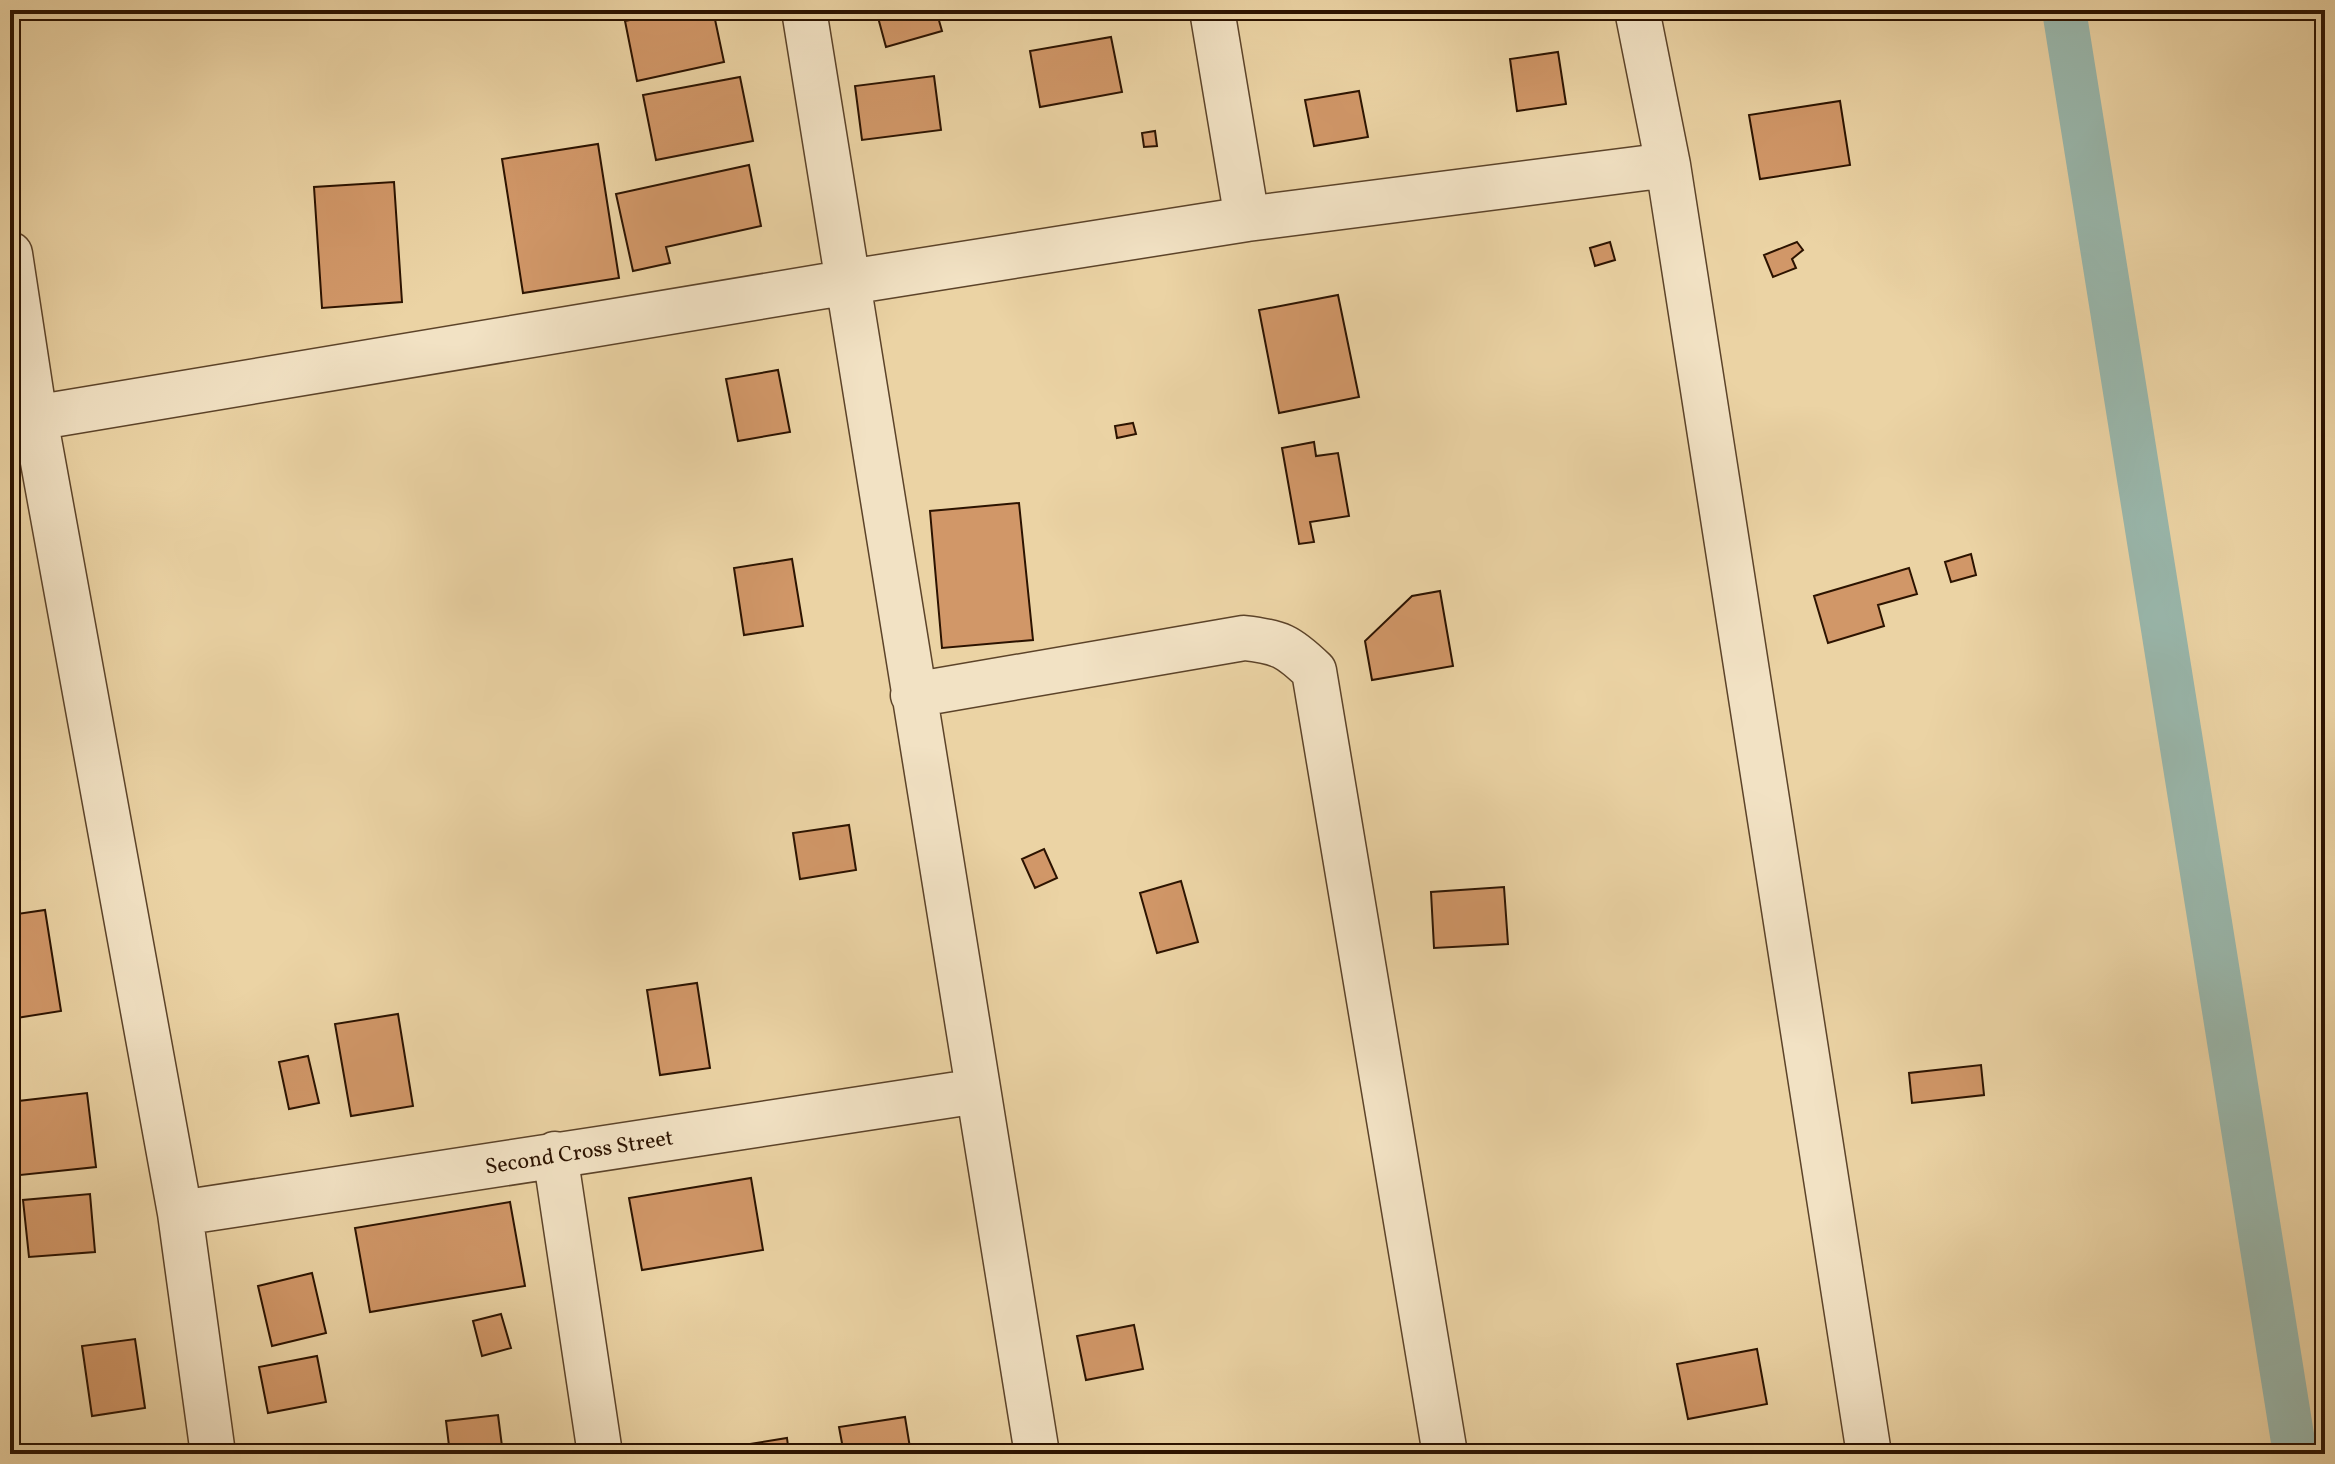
<svg xmlns="http://www.w3.org/2000/svg" width="2335" height="1464" font-family="Vollkorn,serif">
  <style>
    .lines { fill: none; stroke-linecap: round; stroke-linejoin: round }
    .canal { stroke: #99b7ac; stroke-width: 44 }
    .building { fill: #d19768; stroke: #2c1300; stroke-width: 2 }
    .minor-casing { stroke: #5c4329; stroke-width: 47 }
    .minor { stroke: #f2e2c4; stroke-width: 44 }
    .labels { text-anchor: middle; stroke-width: 6; stroke-linejoin: round; paint-order: stroke }
    .street-label { font-size: 22px; fill: #2c1300; stroke: #f2e2c4 }
  </style>
  <rect width="100%" height="100%" fill="#ebd3a4"/>
  <filter id="stains"><feTurbulence type="fractalNoise" baseFrequency=".0025" numOctaves="4"/><feColorMatrix values="0 0 0 0 .2 0 0 0 0 .09 0 0 0 0 .02 0 0 0 .5 -.17"/></filter>
  <radialGradient id="worn" r=".72"><stop offset=".6" stop-color="#630" stop-opacity="0"/><stop offset="1" stop-color="#630" stop-opacity=".3"/></radialGradient>
  <g class="lines">
    <path class="canal" d="M2064,10L2295,1454"/>
  </g>
  <path class="building" d="M677,10H713L724,62L637,81L625,21Z
    M876,10H936L942,31L886,47Z
    M1111,37L1122,92L1040,107L1030,51Z
    M1558,52L1566,104L1517,111L1510,59Z
    M934,76L941,130L862,140L855,86Z
    M740,77L753,141L656,160L643,95Z
    M1359,91L1368,137L1314,146L1305,100Z
    M1840,101L1850,165L1760,179L1749,115Z
    M1155,131L1157,146L1144,147L1142,133Z
    M598,144L619,278L523,293L502,159Z
    M749,165L761,226L666,247L670,263L633,271L616,194Z
    M394,182L402,302L322,308L314,187Z
    M1610,242L1615,260L1595,266L1590,248Z
    M1797,242L1803,250L1792,259L1796,268L1773,277L1764,255Z
    M1338,295L1359,397L1279,413L1259,310Z
    M778,370L790,432L738,441L726,379Z
    M1133,423L1136,434L1117,438L1115,426Z
    M1314,442L1316,456L1338,453L1349,516L1310,522L1314,542L1299,544L1282,448Z
    M1019,503L1033,640L942,648L930,511Z
    M1971,554L1976,575L1951,582L1945,562Z
    M792,559L803,626L744,635L734,568Z
    M1909,568L1917,594L1878,605L1884,626L1828,643L1814,596Z
    M1440,591L1453,666L1372,680L1365,641L1412,596Z
    M849,825L856,870L800,879L793,833Z
    M1044,849L1057,878L1035,888L1022,859Z
    M1181,881L1198,942L1157,953L1140,893Z
    M1504,887L1508,944L1434,948L1431,892Z
    M45,910L61,1011L10,1019V915Z
    M697,983L710,1068L660,1075L647,990Z
    M398,1014L413,1106L351,1116L335,1024Z
    M308,1056L319,1103L289,1109L279,1062Z
    M1981,1065L1984,1095L1912,1103L1909,1073Z
    M87,1093L96,1167L11,1176L10,1102Z
    M751,1178L763,1250L642,1270L629,1198Z
    M90,1194L95,1252L29,1257L23,1200Z
    M510,1202L525,1286L370,1312L355,1228Z
    M312,1273L326,1333L272,1346L258,1286Z
    M501,1314L511,1348L482,1356L473,1321Z
    M1134,1325L1143,1369L1086,1380L1077,1336Z
    M135,1339L145,1408L92,1416L82,1346Z
    M1757,1349L1767,1404L1688,1419L1677,1364Z
    M317,1356L326,1402L268,1413L259,1367Z
    M498,1415L503,1454H450L446,1421Z
    M905,1417L911,1454H844L839,1427Z
    M787,1438L789,1454L700,1452Z"/>
  <g class="lines">
    <g class="minor-casing">
      <path id="minor" d="M804,10L1037,1454
        M1212,10L1247,219
        M1637,10L1668,165L1869,1454
        M10,254L35,418L180,1213L213,1454
        M10,422L849,282L1247,219L1668,165
        M913,695L1244,638C1280,642 1288,646 1314,671L1445,1454
        M555,1154L600,1454
        M180,1213L978,1091"/>
    </g>
    <use href="#minor" class="minor"/>
  </g>
  <g class="labels">
    <g class="street-label">
      <text transform="translate(579 1151) rotate(-9)" y="8">Second Cross Street</text>
    </g>
  </g>
  <rect width="2335" height="1464" fill="none" stroke="#ebd3a4" stroke-width="40"/>
  <rect x="12" y="12" width="2311" height="1440" fill="none" stroke="#2c1300" stroke-width="4"/>
  <rect x="20" y="20" width="2295" height="1424" fill="none" stroke="#2c1300" stroke-width="2"/>
  <rect width="100%" height="100%" filter="url(#stains)"/>
  <rect width="100%" height="100%" fill="url(#worn)"/>
</svg>
